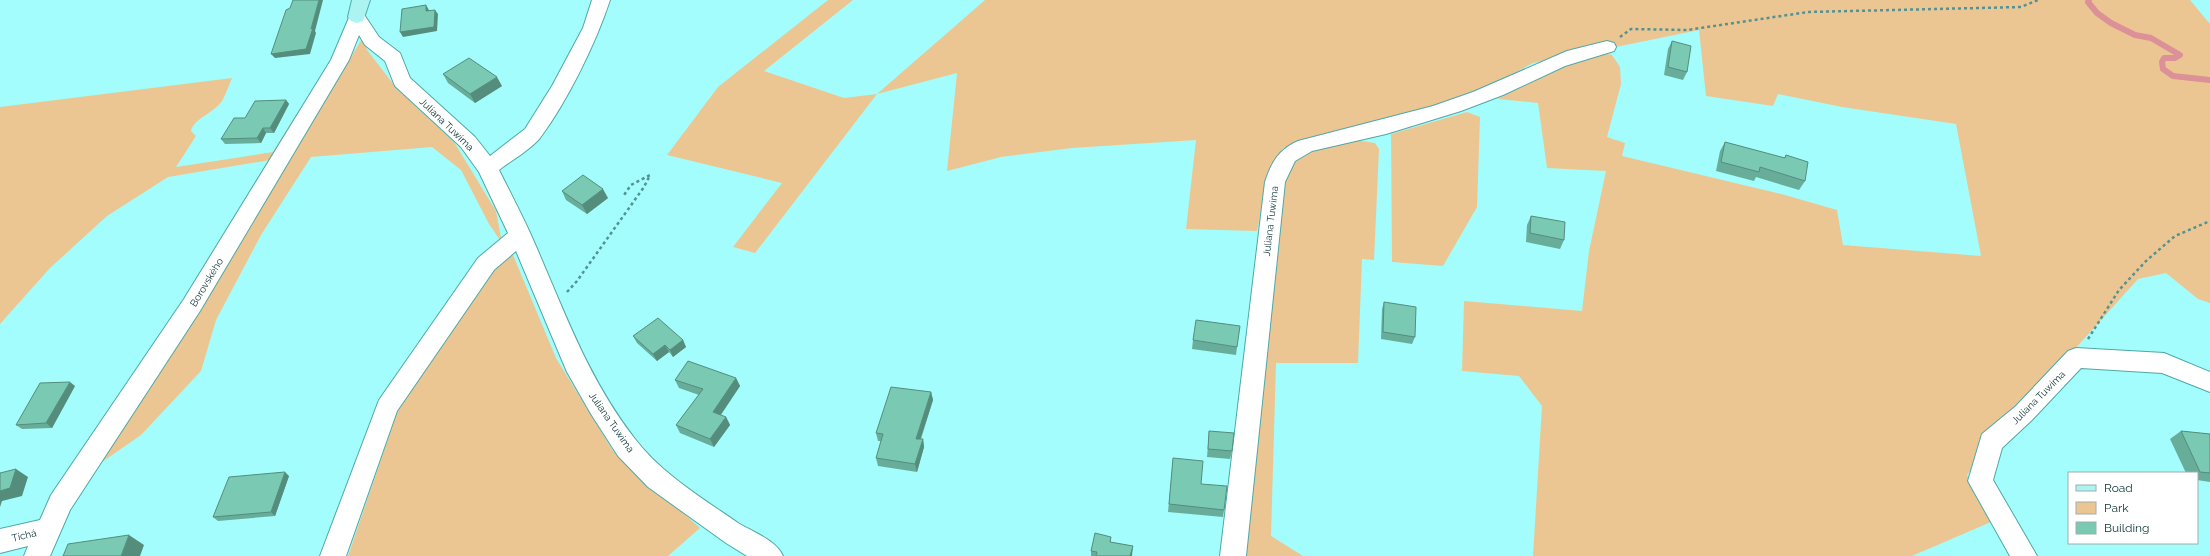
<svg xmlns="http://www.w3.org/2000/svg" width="2210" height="556" font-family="Raleway,sans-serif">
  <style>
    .green { fill: #ecc692; fill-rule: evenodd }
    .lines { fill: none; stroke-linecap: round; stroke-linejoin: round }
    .stream { stroke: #db9197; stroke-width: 6 }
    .minor-casing { stroke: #4da8a7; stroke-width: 2 }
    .major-casing { stroke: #4facaa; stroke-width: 2 }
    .path { stroke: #539292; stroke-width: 2.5; stroke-dasharray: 3 3; stroke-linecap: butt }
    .minor { fill: #fff; fill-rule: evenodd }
    .major { fill: #abf4f2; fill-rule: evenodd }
    .wall { fill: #68ad9a }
    .shaded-wall { fill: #558d7d }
    .building { fill: #79c9b3; stroke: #558d7d }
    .labels { text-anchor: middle; stroke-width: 3; stroke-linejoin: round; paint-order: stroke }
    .street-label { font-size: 10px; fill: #0d3434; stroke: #fff }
  </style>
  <rect width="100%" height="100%" fill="#a3fdfc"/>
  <path class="green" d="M828,0H853L764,71L844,98L877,94L985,0H2190L2210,24V303L2198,299L2166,273L2138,279L1991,442L1967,475L1991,522L1912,556H1533L1542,406L1519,376L1462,371L1464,301L1582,311L1589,251L1606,171L1547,168L1538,103L1498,99L1554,66L1591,51L1533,63L1465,99L1370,127L1341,129L1283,148L1268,172L1257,231L1186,229L1196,140L1072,148L1001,157L947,171L957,73L877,94L755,253L733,247L782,183L667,155L718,87ZM1699,30L1706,96L1773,106L1778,94L1842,107L1956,124L1981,256L1843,245L1837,210L1785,195L1622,156L1625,143L1607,137L1621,84L1620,67L1612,55L1596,51Z
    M363,37L367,50L398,90L454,142L496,211L502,243L489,224L461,170L432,147L311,157L261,235L216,320L201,371L141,435L92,469L178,342Z
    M232,78C229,85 226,94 222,101C213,114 194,118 191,131L196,136L176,167L273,152L302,105L270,160L168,177L107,216L50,268L0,324V107Z
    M1467,112L1480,117L1477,207L1443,266L1392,262L1391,134Z
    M1349,139L1375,143L1379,149L1374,260L1362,259L1358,363H1276L1271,536L1303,556H1243L1285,176L1298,153Z
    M513,255L556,358L613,451L700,528L668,556H348L401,401L494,266Z"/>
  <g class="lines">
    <path class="stream" d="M2089,0L2088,2L2097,13L2111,23L2135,35L2151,38L2180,55L2175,58H2164L2162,62L2163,69L2173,76L2210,80"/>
    <g class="minor-casing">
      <path id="minor" d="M592,0H610C596,43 567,102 540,138C530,150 512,160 499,170C510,192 521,213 531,235C563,307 586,376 635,439C662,474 702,498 738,523C753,532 776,540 783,556H747L726,543L648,487L618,456L591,414L567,372L516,251L494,270L397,411L346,556H320L379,400L478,258L508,233L479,172L461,147L395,86L385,61L365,45L359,35L349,60L200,311L70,510L50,556H24L28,546L0,553V529L40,520L51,495L184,299L331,60L351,13L357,11L363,13L379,37L400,53L410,78L475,137L490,156L525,129L552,86L583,28Z
        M1607,41L1614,43L1616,47L1614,51L1565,66L1503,95L1461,111L1386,134L1312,151L1295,161L1285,182L1246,556H1220L1265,182C1271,163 1279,149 1298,141L1433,106L1473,92L1567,51Z
        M2076,348L2164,353L2210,372V392L2162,373L2081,368L2032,420L2002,448L1993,480L2037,556H2010L1968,481L1982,434L2016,406L2068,351Z"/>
    </g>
    <g class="major-casing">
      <path id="major" d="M352,0H370L363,21L357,23L351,21L348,17Z"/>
    </g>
    <path class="path" d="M1620,37L1631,29L1687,30L1808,12L2021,7L2038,0
      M567,292L577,281L644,187L650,175L631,185L624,195
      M2088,339L2119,290L2146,261L2175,236L2210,221"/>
    <use href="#minor" class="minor"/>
    <use href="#major" class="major"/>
  </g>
  <path class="wall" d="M1672,41L1687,72L1683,80L1664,75L1668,49Z
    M443,74L502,86L475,103L448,83Z
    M286,100L289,104L274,133H266L261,143L225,144L221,139L245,118Z
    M1725,142L1784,158L1786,155L1805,181L1799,190L1756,177L1754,181L1716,171L1720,151Z
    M562,191L608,198L587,214L566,200Z
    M1531,216L1564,240L1560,249L1526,242L1527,225Z
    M1384,302L1415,337L1412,344L1381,339L1382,309Z
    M633,336L683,340L686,347L673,357L669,352L657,361L637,343Z
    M1193,340L1237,347L1236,355L1192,349Z
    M736,378L740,386L721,415L726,417L730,425L714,447L680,433L676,425L699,395L679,388L675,380Z
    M75,386L52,428L22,429L16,425Z
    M931,392L933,400L921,439H923L924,447L917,472L878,466L876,458L881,441H878L876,433Z
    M1209,431L1232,451L1230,459L1207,457Z
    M2181,431L2210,434V482L2197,480V473H2186L2170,439Z
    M1173,458L1201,484L1224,510L1223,517L1168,512Z
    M289,476L275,516L218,521L213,517Z
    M1111,537V542L1133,546L1132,556H1091V551Z"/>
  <path class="shaded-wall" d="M319,0H323L315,31L316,33L310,54L275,58L271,54L311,29Z
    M426,5L429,10L428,16L426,11Z
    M435,10L438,14L437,31L403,37L400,32Z
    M497,77L502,86L475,103L470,94Z
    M286,100L289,104L274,133L270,128Z
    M263,128L266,133L261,143L257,138Z
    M603,189L608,198L587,214L582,205Z
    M683,340L686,347L673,357L670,350Z
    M665,345L669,352L657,361L653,354Z
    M736,378L740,386L717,420L713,412Z
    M70,382L75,386L52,428L46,423Z
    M931,392L933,400L918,446L916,439Z
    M726,417L730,425L714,447L710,439Z
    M923,439L924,447L917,472L915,464Z
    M16,469L28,477L22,496L2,501L0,507V491Z
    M285,472L289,476L275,516L271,512Z
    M129,535L144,545L140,556H121Z
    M1133,546L1132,553V556H1130Z"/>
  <path class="building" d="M293,0H319L311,29L313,28L306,49L271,54L286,10L290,8Z
    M426,5V11L435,10L434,27L400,32L402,9Z
    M1672,41L1691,46L1687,72L1668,67Z
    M469,58L497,77L470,94L443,74Z
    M286,100L270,128H263L257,138L221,139L234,118H245L255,101Z
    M1725,142L1785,158L1786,155L1808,162L1805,181L1760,167L1759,172L1721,162Z
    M583,175L603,189L582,205L562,191Z
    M1531,216L1565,222L1564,240L1530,233Z
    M1384,302L1416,307L1415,337L1383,332Z
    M658,318L683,340L670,350L665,345L653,354L633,336Z
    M1196,320L1240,326L1237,347L1193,340Z
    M688,361L736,378L713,412L726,417L710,439L676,425L703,389L675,380Z
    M70,382L46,423L16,425L40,383Z
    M891,387L931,392L916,439H923L915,464L876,458L883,434L876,433Z
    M1209,431L1234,433L1232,451L1208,449Z
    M2181,431L2210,434V473L2200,472Z
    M1173,458L1203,461L1201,484L1227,486L1224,510L1169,504Z
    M16,469L10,488L0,491V473Z
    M285,472L271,512L213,517L229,477Z
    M1095,533L1111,537L1110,542L1133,546L1130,556H1096L1097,552L1091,551Z
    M129,535L121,556H63L68,544Z"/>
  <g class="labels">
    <g class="street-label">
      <text transform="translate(447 124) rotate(44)" y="4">Juliana Tuwima</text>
      <text transform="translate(1270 221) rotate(-83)" y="4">Juliana Tuwima</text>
      <text transform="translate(206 282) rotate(-59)" y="4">Borovského</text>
      <text transform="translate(2038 397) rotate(-45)" y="4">Juliana Tuwima</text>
      <text transform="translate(612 422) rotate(55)" y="4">Juliana Tuwima</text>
      <text transform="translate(24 535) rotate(-13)" y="4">Tichá</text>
    </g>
  </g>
  <rect x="2068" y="472" width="130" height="72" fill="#ffffff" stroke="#9eaeae"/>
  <rect x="2076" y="485" width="20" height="6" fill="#abf4f2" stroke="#9eaeae"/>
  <text x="2104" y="492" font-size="12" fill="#0d3434">Road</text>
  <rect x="2076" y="502" width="20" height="12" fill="#ecc692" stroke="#9eaeae"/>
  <text x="2104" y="512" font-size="12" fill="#0d3434">Park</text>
  <rect x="2076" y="522" width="20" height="12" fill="#79c9b3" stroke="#9eaeae"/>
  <text x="2104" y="532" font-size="12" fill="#0d3434">Building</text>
</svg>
